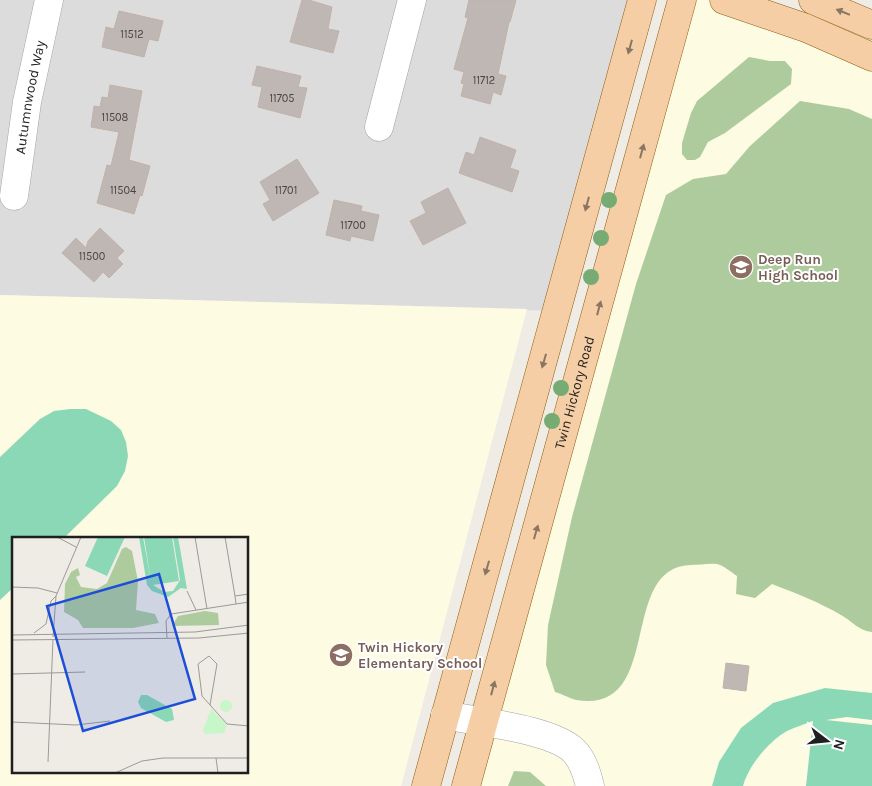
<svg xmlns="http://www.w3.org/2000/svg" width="872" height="786" font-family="Karla,sans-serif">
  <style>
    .residential { fill: #dddcdc }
    .education { fill: #fdfbe2; fill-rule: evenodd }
    .forest { fill: #aecb9e }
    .pitch { fill: #8ad8b6 }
    .building { fill: #bfb7b3; stroke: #c0b2aa }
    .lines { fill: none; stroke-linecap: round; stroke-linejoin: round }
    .minor-casing { stroke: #a3a3a3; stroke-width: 29 }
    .major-casing { stroke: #8f5c0b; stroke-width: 29 }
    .minor { stroke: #fff; stroke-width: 28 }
    .major { stroke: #f5cea5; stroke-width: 28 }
    .tree { fill: #77ab74 }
    .oneway { fill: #8a7662 }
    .labels { text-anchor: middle; stroke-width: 4; stroke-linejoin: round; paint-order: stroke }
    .number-label { font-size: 11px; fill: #474544 }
    .street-label { font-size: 14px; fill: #1f1f1f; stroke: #fff }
    .education-label { font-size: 14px; font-weight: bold; fill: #785e54; stroke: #fff; text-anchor: start }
    .inset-road { fill: none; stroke: #9c9a96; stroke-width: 1 }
    .view { fill: #1d4ed8; fill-opacity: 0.15; stroke: #1d4ed8; stroke-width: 2.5 }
    .inset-edge { fill: none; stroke: #1f1f1f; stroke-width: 2.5 }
  </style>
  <rect width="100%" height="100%" fill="#efece6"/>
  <path class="residential" d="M0,0H642L558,311L0,295Z"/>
  <path class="education" d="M682,0H721L872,58V786H466Z
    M0,295L527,309L401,786H0ZM14,538H248V772H14Z"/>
  <path class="forest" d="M749,57L770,61H785L792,69L791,84L725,133L708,142L700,157L695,160H687L682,154V143L691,113L697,101Z
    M800,101L849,109L872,119V632C859,631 852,621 841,615C819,602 795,593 772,584L755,598L736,594L737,576C731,572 723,565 717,564C709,563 699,565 690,565C617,568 665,715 576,700C569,698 562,694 555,692L546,665L548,625L572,517L636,284L666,195L693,179L726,174L750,146Z
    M514,771L530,772L546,786H508Z"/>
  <path class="pitch" d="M70,409H86L111,421L121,430L126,442L128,456L125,471L117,486L64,538H14V587L0,600V457L40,419L54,411Z
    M825,688L872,693V720L847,717L826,720L872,725V786H806L813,721C805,724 795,727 787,731C769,741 748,766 743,786H712L719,762L741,728L773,703Z"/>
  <path class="building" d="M302,0H309L332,7L328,29L339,31L333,53L290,42Z
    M469,0H516L510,22H509L498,74L506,76L501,95L493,92L490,104L461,96L464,84L461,83L464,72L454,69L468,18L465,17Z
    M119,11L163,21L158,41L149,39L144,57L102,47L106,27L114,29Z
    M257,66L301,76L298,87L307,88L300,118L258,107L262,87L252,85Z
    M110,85L142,91L129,160L150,166L142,196L140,195L134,214L97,203L107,165L111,166L119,132L91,127L94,106L100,107L102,97L108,98Z
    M480,137L516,150L510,168L519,171L512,192L459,173L466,152L474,155Z
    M297,159L319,193L273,221L263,204L270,200L260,182Z
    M448,188L466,223L423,245L410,221L426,213L421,202Z
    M334,200L362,206L361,211L379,215L373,241L351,236L350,241L326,235Z
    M100,228L124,251L117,258L123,264L109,278L103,272L94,282L62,253L76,238L86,248L88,241Z
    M726,663L749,666L746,691L723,688Z"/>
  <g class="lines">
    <g class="minor-casing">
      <g id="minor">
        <path d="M379,127L412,0"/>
        <path id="s1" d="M14,196L27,102L49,0"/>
        <path d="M445,715C478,722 552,729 574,751C583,760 587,774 590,786"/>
      </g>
    </g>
    <g class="major-casing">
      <g id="major">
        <path d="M724,0L806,28L872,57"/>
        <path d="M813,0L872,25"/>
        <path d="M426,786L642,0"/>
        <path id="s2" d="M466,786L682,0"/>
      </g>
    </g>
    <use href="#minor" class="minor"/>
    <use href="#major" class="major"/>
  </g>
  <g class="tree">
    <circle cx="609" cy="200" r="8"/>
    <circle cx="601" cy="238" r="8"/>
    <circle cx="591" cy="277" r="8"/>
    <circle cx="561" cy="388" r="8"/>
    <circle cx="552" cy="421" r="8"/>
  </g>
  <defs><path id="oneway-solid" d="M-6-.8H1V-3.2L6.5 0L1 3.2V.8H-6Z" transform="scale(1.25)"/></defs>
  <g class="oneway">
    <use href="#oneway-solid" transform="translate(843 12) rotate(-158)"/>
    <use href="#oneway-solid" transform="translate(630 47) rotate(105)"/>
    <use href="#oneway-solid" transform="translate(642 151) rotate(-75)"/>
    <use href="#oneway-solid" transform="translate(587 204) rotate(105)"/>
    <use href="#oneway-solid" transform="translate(599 308) rotate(-75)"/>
    <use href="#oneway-solid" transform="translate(544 361) rotate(106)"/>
    <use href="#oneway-solid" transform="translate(536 532) rotate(-74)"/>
    <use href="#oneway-solid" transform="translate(487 568) rotate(106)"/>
    <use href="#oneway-solid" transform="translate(493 688) rotate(-75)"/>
  </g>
  <defs>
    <g id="school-disc" transform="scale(1.25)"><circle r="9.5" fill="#8d6e63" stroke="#fff"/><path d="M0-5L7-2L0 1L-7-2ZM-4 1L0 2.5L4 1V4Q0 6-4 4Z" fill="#fff"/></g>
  </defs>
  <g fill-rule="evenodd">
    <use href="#school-disc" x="741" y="267"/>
    <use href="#school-disc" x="341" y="655"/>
  </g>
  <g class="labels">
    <g class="number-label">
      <text x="132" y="38">11512</text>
      <text x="484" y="84">11712</text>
      <text x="282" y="102">11705</text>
      <text x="115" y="121">11508</text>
      <text x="123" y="194">11504</text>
      <text x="286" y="194">11701</text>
      <text x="353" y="229">11700</text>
      <text x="92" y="260">11500</text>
    </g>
    <g class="street-label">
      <text dy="5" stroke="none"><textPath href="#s1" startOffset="100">Autumnwood Way</textPath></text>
      <text dy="5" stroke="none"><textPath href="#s2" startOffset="408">Twin Hickory Road</textPath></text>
    </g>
    <g class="education-label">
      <text x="758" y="264">Deep Run<tspan x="758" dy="16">High School</tspan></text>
      <text x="358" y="652">Twin Hickory<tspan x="358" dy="16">Elementary School</tspan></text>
    </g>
  </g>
  <g transform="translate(12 537)">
    <rect width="236" height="236" fill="#efece6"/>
    <path d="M114,10L120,14L126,44L124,73L143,77L147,86L121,91H71L66,83L52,75L53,47L59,35L66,31L68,38L64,40L69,50L85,52L95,46L110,12ZM193,74L206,76L207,88L160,89L166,79Z" fill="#aecb9e"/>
    <path d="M208 169a6 6 0 1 1 12 0a6 6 0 1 1-12 0ZM199,172L215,188L212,196L193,197L191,194Z" fill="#c7f6c8"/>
    <path d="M86,0H113L95,39L73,29ZM127,0H131L139,44L132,0H160L167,44L141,48L152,55L161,54L168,43L161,0H166L175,52L169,51L156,60L140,54L135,48ZM129,158H135L160,172L162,183L154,185L129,171L126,165Z" fill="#8ad8b6"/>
    <path class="inset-road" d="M45,0L64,10M183,0L195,72M213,0L223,59M0,50L26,51L45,56M175,54L184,73M224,67L223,59L237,57M22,96L34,87L39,64L44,59M0,98L183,95L237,88M41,100L44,59L69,0M155,101L154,84L159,77L237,65M0,103L187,101L237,96M0,137L73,135M198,168L205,127L197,119L186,127L190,159L215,187L237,189M0,185L64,188L98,184M204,221L206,236M36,225L41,102M103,236L130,224L151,221H237"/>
    <path class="view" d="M147,37L183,162L71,194L35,69Z"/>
    <rect width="236" height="236" class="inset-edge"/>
  </g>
  <g transform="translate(827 741) rotate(106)" stroke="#ffffff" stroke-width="4" paint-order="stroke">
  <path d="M0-4L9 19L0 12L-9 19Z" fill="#1f1f1f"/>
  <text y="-8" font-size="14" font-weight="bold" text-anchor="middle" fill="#1f1f1f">N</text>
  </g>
</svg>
